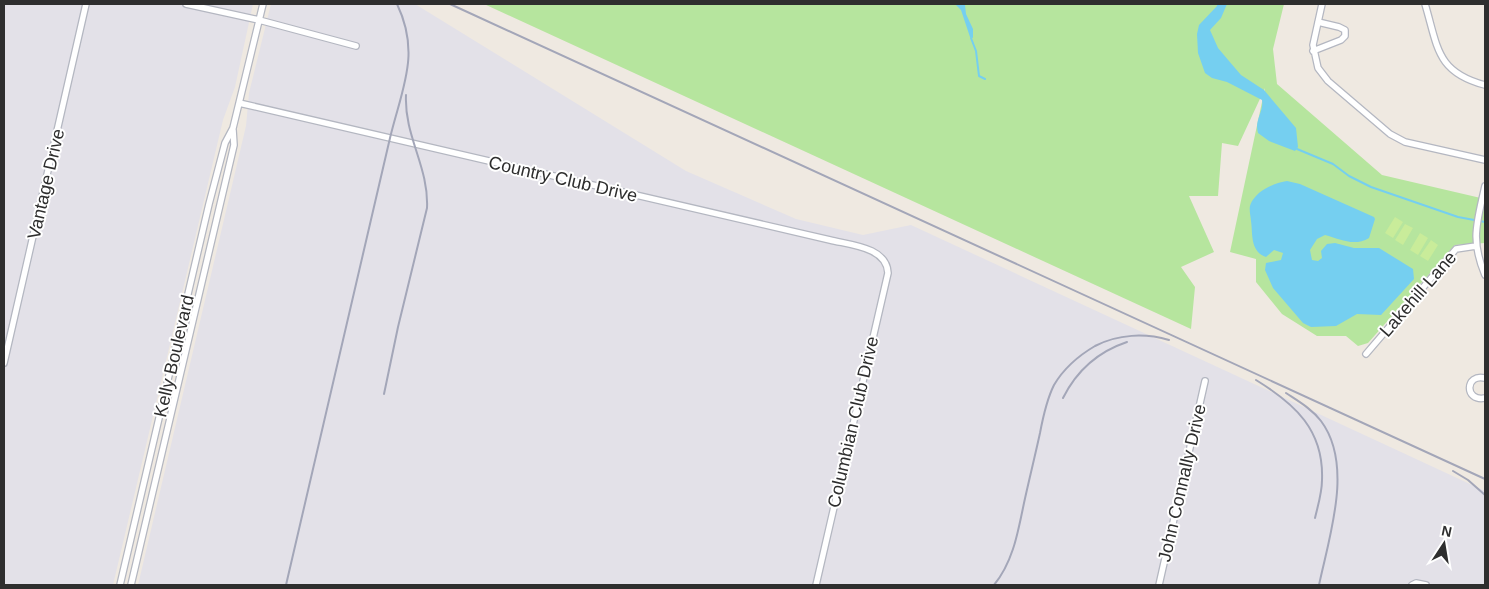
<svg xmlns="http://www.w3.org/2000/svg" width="1489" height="589" font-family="Helvetica,sans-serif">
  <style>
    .industrial { fill: #e3e1e8 }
    .green { fill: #b6e59e }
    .pitch { fill: #c9ec9a }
    .water { fill: #75cff0 }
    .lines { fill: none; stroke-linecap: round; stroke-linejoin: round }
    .stream { stroke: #75cff0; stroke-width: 2 }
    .minor-casing { stroke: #b4b7c1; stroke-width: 8 }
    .minor { stroke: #fff; stroke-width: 5.5 }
    .rail { stroke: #a3a6b8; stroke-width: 2 }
    .labels { text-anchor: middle; stroke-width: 4; stroke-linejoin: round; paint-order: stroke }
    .street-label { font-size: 18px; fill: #2e2e2e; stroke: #fff }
  </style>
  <rect width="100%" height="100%" fill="#efe9e1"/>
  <path class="industrial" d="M4,4H253L235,87L223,120L113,585H4Z
    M271,4H415L686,171L796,219L863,235L911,225L1485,491V585H138L246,126L249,93Z"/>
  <path class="green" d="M484,4H1284L1273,49L1277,84L1382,175L1485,199V243L1455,245L1368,343L1358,346L1346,336H1317L1282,314L1256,282V259L1230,252L1265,88L1238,146L1222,143L1218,196H1189L1214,252L1181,267L1195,287L1191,329Z"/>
  <path class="pitch" d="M1395,217L1403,222L1393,238L1385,233Z
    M1405,224L1413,228L1403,245L1395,240Z
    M1420,233L1428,238L1418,255L1410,250Z
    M1431,240L1438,245L1428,261L1420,256Z"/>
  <path class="water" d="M955,4L965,5L966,14L973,29V38L970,37L961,10Z
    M1217,4H1227L1221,18L1210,30L1218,48L1229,61L1241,75L1264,90L1296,128L1298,147L1295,151L1269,141L1258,133C1254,120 1264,112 1262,100L1227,82L1212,78L1205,73L1198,53L1197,34L1199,25L1217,6Z
    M1287,181L1300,184L1374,217L1375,219L1369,238C1354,247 1340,239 1325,235L1317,239L1310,250L1312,260L1318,261L1322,258L1321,251L1327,244L1335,243L1354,248H1379L1413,269L1414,279L1381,315L1357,314L1336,326L1311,327L1303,323L1273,288L1265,270L1266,263L1281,260L1283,253L1274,250L1266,257C1250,251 1253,235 1251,221C1250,210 1247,206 1256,196C1263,188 1278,182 1287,181Z"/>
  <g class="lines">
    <path class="stream" d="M971,38L976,51L979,76L985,79
      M1297,149L1333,164L1349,176L1371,187L1458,217L1485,222"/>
    <g class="minor-casing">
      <path id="minor" d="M186,4L259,20L356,46
        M1322,4L1313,45L1318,68L1328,81L1390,134L1405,142L1485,160
        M1425,4C1438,47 1436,72 1485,85
        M1313,51L1341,40L1345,36V30L1339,27L1318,22
        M239,103L830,240C850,245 887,247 888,273L816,585
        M1485,186C1477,223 1470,239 1485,275
        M1366,354L1456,249L1476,246
        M4,363L86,4
        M1485,378C1465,373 1464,402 1485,398
        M120,585L209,204L225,143L233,128L263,4
        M131,585L234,145L233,130
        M1159,585L1205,381
        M1412,585L1416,583L1426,585"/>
    </g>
    <use href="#minor" class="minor"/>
    <path class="rail" d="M450,4L1485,479
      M1256,380C1295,404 1324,430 1322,480C1322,493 1318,505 1315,518
      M1286,393C1298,401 1312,409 1321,421C1354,465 1329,537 1319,585
      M384,394L398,327L427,208C429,167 404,136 406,95
      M1063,398C1077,370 1097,352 1127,342
      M1453,471L1468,480L1485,495
      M286,585L390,138C402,88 421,54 397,4
      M994,585C1013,562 1018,532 1024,503C1029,480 1035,456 1040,433C1043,417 1047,399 1054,385C1064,368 1078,356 1095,346C1118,334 1145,333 1169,340"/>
  </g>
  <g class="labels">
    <g class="street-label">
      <text transform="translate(563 179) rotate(13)" y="6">Country Club Drive</text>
      <text transform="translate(46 184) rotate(-77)" y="6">Vantage Drive</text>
      <text transform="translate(1418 294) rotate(-49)" y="6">Lakehill Lane</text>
      <text transform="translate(174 356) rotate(-77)" y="6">Kelly Boulevard</text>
      <text transform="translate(853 422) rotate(-77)" y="6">Columbian Club Drive</text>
      <text transform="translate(1182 483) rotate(-77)" y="6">John Connally Drive</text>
    </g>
  </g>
  <rect width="1489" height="589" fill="none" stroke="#2e2e2e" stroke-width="10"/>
  <g transform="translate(1444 544) rotate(12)" stroke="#ffffff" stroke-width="4" paint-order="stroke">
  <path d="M0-4L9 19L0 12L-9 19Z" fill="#2e2e2e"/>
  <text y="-8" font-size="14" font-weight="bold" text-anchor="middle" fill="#2e2e2e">N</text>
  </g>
</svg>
